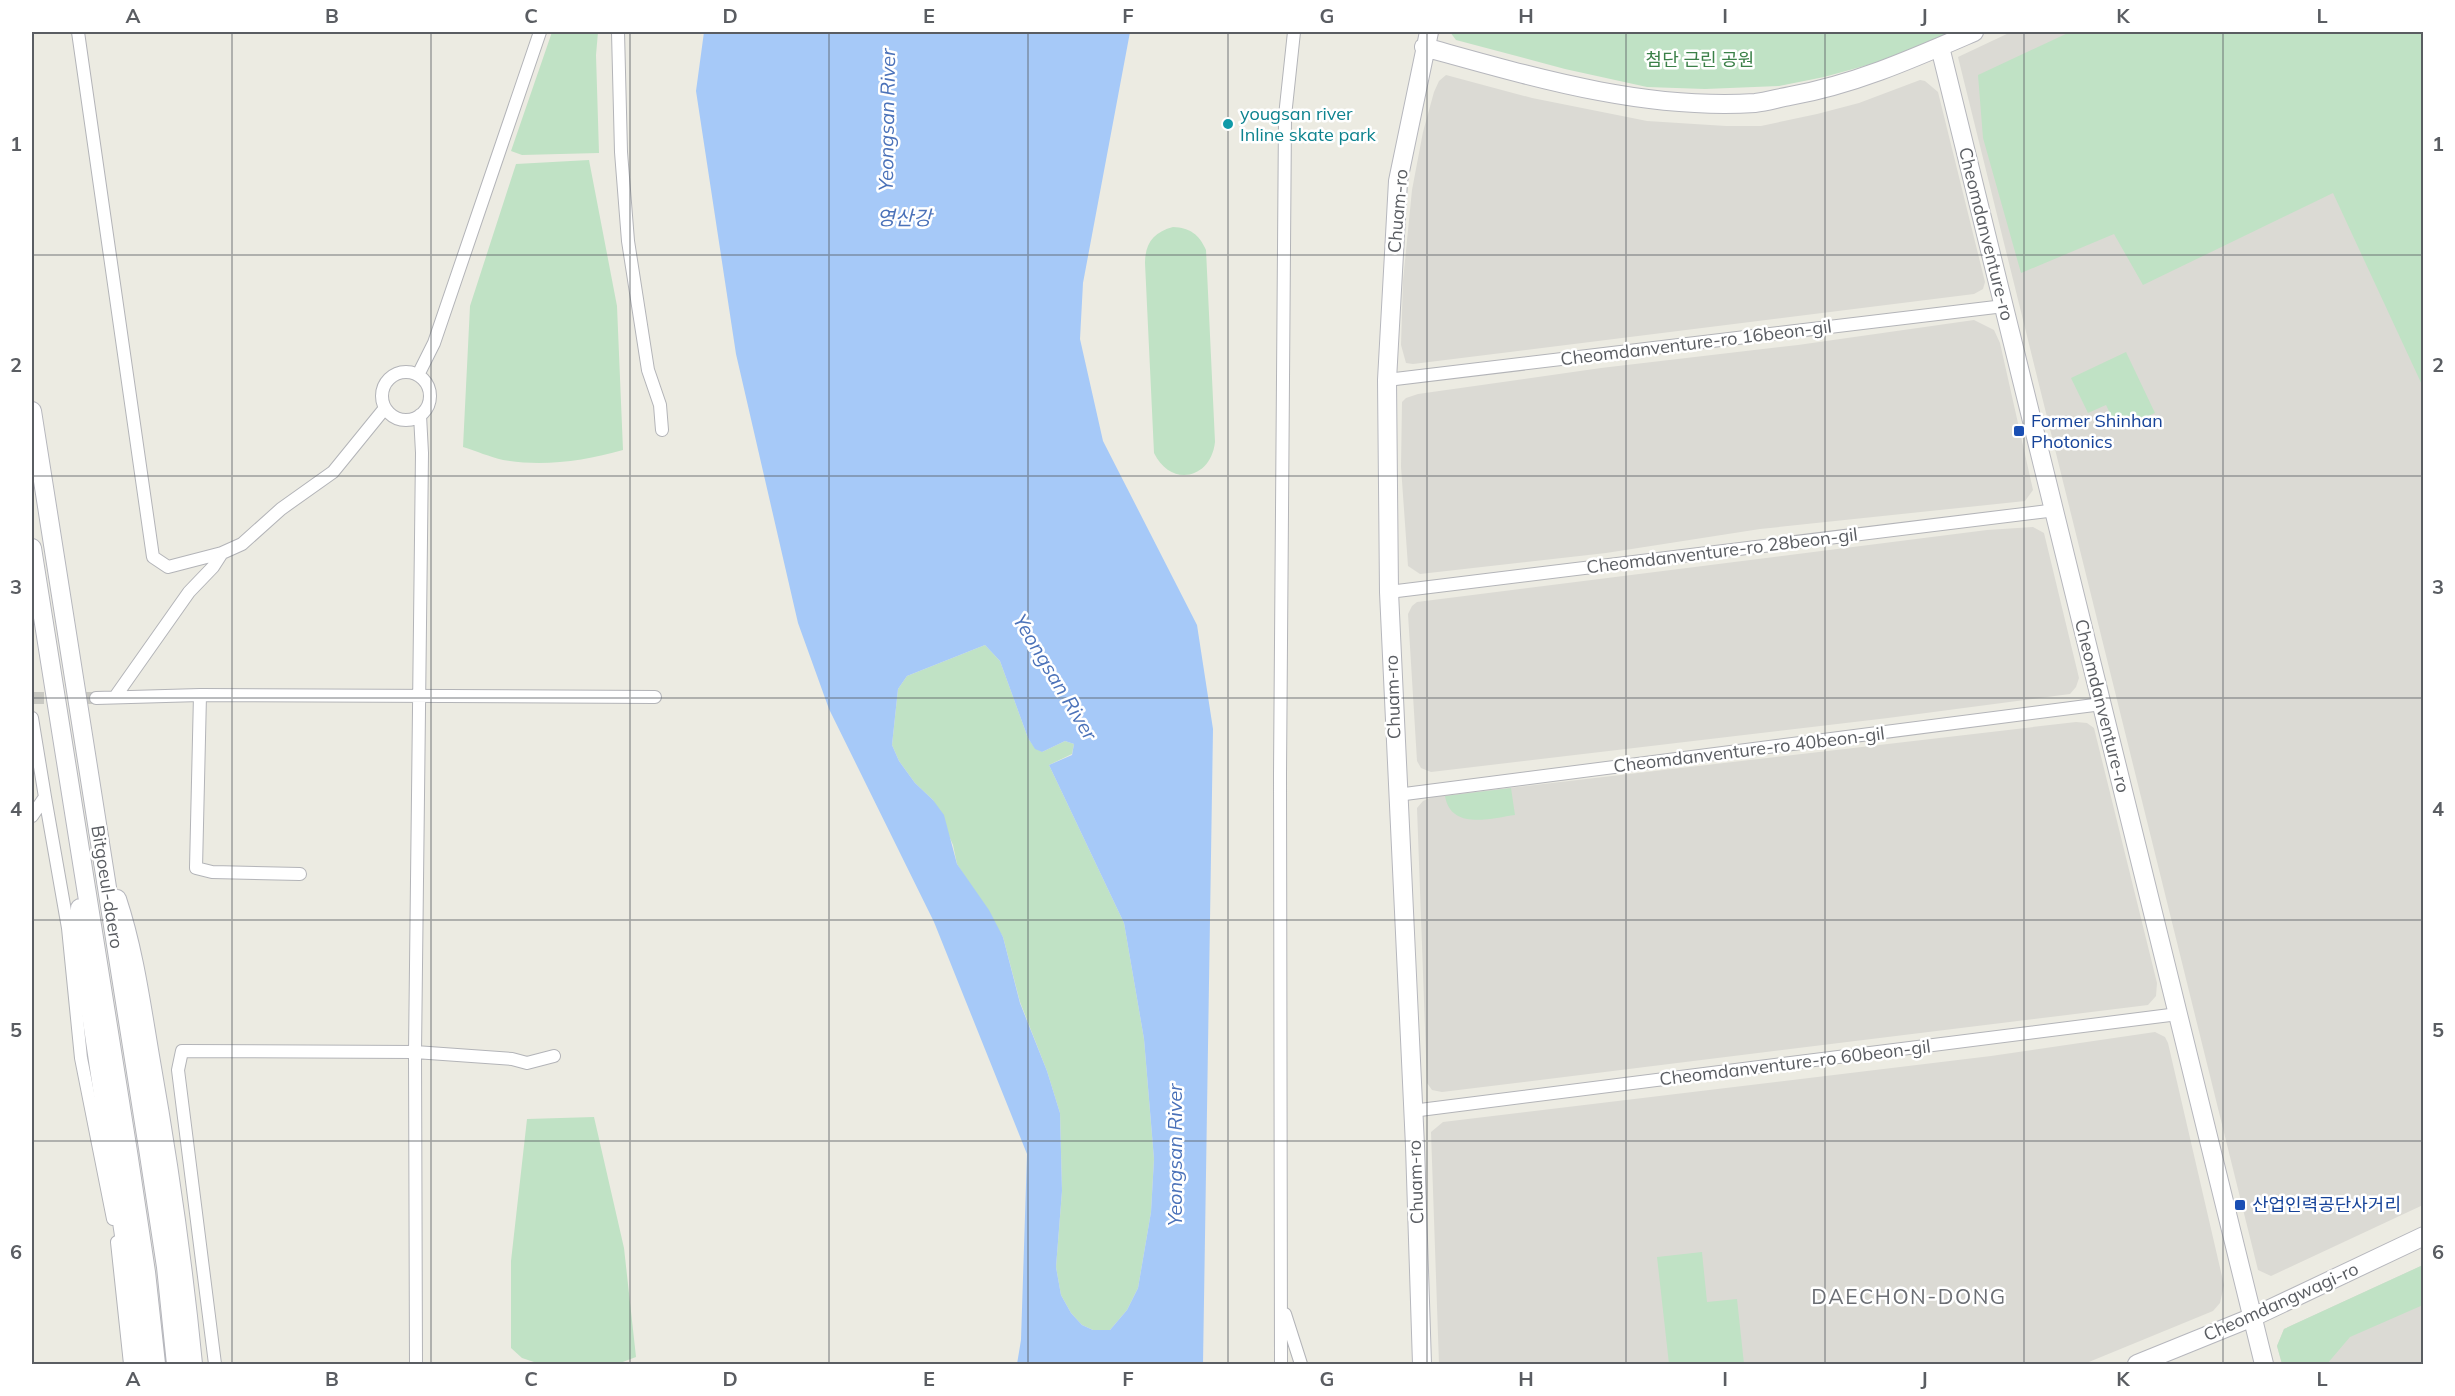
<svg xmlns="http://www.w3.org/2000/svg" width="2455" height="1396" font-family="Mulish,'Noto Sans KR',sans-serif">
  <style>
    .industrial { fill: #dbdad4 }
    .green { fill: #c0e2c5 }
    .water { fill: #a6c9f8; fill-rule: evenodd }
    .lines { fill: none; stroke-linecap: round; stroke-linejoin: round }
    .street-tunnel { stroke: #c8c8c2; stroke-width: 12; stroke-dasharray: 12 6; stroke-linecap: butt }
    .street-casing { stroke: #b3b4b8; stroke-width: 14 }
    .secondary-casing { stroke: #b6b7bd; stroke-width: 20 }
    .street { stroke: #fff; stroke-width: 12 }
    .secondary { stroke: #fff; stroke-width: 18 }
    .grid { fill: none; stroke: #5a5d62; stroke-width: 1.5; stroke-opacity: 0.55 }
    .culture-dot { fill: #0f9aa8; stroke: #fff; stroke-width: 2 }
    .transit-dot { fill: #1a4fb4; stroke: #fff; stroke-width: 2 }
    .labels { text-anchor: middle; stroke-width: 5; stroke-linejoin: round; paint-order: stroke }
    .park-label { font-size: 18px; fill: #3b8048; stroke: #fff }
    .culture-label { font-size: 18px; fill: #0d838f; stroke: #fff; text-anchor: start }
    .street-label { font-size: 18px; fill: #5a5d62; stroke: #fff }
    .transit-label { font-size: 18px; fill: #164399; stroke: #fff; text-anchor: start }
    .water-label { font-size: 20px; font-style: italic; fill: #4b72b9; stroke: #fff }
    .quarter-label { font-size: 21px; letter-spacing: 1.5px; fill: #6b6e74; stroke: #fff }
    .neatline { fill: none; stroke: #5a5d62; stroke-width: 2 }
    .grid-label { font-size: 20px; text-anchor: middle; font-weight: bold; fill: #5a5d62 }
  </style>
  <rect width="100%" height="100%" fill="#ecebe2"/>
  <path class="industrial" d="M2011,32H2423V1205L2271,1276L2258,1270L1958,57Z
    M1446,75L1532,98L1647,121L1726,126H1761L1817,114L1859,103L1920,80L1925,81L1938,92L1985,282L1983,289L1974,294L1413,364L1406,363L1401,345L1403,281L1412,190L1423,132L1434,92L1439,81Z
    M1974,320L1994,330L2000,343L2033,490L2025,501L1760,529L1606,553L1420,574L1408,566L1401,467L1402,402L1406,398L1418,394L1601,368L1798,345Z
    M2033,527L2044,533L2079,678L2076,687L2070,694L1888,718L1431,772L1421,768L1417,761L1408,614L1412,606L1417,602L1987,530Z
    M2076,722L2087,723L2094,728L2157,983L2156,996L2148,1005L1442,1092L1432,1090L1427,1083L1417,808L1423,801L1432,797Z
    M2155,1032L2165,1037L2168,1043L2224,1285L2220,1303L2213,1311L2084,1364H1439L1431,1132L1443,1122L1991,1056Z
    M2423,1265V1364H2282L2277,1346L2284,1329Z"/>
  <path class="green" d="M552,32H598L596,55L599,153L522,155L511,151Z
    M1450,32H1950L1886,60L1824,77L1779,86L1705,89L1647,87L1565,69L1456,40Z
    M2070,32H2423V387L2333,193L2143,285L2114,234L2021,273L1983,138L1978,75Z
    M589,160L617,306L623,450C584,461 543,467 503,460C490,457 476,451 463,447L470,306L516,164Z
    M1173,227C1190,228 1199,234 1206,250L1215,442C1211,479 1171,488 1154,453L1145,263C1145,243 1154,232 1173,227Z
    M2126,352L2155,413L2118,430L2106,405L2088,413L2071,378Z
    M985,645L1000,661L1028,738L1035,748L1042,752L1065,741L1074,744L1072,754L1049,765L1124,923L1144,1039L1154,1159L1151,1212L1138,1288L1127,1310L1110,1330H1093L1082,1325L1071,1313L1061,1295L1056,1267L1062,1191L1060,1113L1047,1071L1020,1002L1003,937L957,864L953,845L933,800L915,783L899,761L892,745L898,689L907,676Z
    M1511,788L1515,815C1492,818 1451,831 1445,796Z
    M594,1117L624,1248L636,1357L620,1363L607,1364H540L522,1358L511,1348V1261L527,1119Z
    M1702,1252L1707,1302L1737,1299L1744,1364H1669L1657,1257Z
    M2423,1265V1305L2350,1337L2327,1364H2282L2277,1346L2284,1329Z"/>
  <path class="water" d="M704,32H1130L1083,283L1080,339L1103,441L1197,625L1213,729L1203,1364H1017L1021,1340L1027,1154L934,922L829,709L798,623L736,354L696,91ZM985,645L1000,661L1028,738L1035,749L1042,752L1065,741L1074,744L1072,755L1049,765L1124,923L1144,1039L1154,1159L1151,1212L1138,1288L1127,1310L1110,1330H1093L1082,1325L1071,1313L1061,1295L1056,1267L1062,1191L1060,1113L1047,1071L1020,1003L1003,937L989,910L957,864L944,815L933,800L915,783L899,761L892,745L898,689L907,676Z"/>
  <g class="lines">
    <path class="street-tunnel" d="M32,698H96"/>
    <g class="street-casing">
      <path id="street" d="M78,32L153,557L168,567L222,553
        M618,32L621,152L628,241L648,370L660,405L662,430
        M382 396a24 24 0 1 1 48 0a24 24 0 1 1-48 0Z
        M418,375L434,343L540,32
        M1387,380L2004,306
        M1389,592L2056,510
        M115,697L189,592L213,567L222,553L242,544L281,509L333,472L385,408
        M96,698L200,695
        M32,718L45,797L32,816
        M1397,795L2102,704
        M45,797L68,928L81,1058L113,1219
        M300,874L212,872L196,868L200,695L655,697
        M1412,1111L2178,1014
        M117,1242L130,1364
        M1285,1314L1301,1364
        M215,1364L178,1070L182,1051L415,1052L512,1059L527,1063L554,1056
        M416,1364L415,1052L422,453L420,415
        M1281,1364L1280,775L1285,116L1294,32"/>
    </g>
    <g class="secondary-casing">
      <path id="secondary" d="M1424,47C1533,77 1641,110 1755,103C1766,102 1779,98 1790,96C1856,84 1914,58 1974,32
        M1940,47L2264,1364
        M32,411L148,1148L166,1267L176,1364
        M32,548L128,1152L146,1272L156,1364
        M117,899C134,950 141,1003 150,1056C168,1158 183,1261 193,1364
        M80,908V940L132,1289L140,1364
        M1422,1364L1415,1146L1389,592L1387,380L1398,181L1429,32
        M2137,1364L2253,1317L2424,1236"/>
    </g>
    <use href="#street" class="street"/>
    <use href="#secondary" class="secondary"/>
  </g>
  <path class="grid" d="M232,32V1364M431,32V1364M630,32V1364M829,32V1364M1028,32V1364M1228,32V1364M1427,32V1364M1626,32V1364M1825,32V1364M2024,32V1364M2223,32V1364M32,255H2424M32,476H2424M32,698H2424M32,920H2424M32,1141H2424"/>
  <circle class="culture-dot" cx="1228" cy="124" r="6"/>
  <g class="transit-dot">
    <rect x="2013" y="425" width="12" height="12" rx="3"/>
    <rect x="2234" y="1199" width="12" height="12" rx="3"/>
  </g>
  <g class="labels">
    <g class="park-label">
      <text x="1700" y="66">첨단 근린 공원</text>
    </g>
    <g class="culture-label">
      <text x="1240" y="120">yougsan river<tspan x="1240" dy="21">Inline skate park</tspan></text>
    </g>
    <g class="street-label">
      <text transform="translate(1398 211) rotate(-85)" y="6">Chuam-ro</text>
      <text transform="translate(1986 234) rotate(76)" y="6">Cheomdanventure-ro</text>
      <text transform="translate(1696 343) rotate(-7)" y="6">Cheomdanventure-ro 16beon-gil</text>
      <text transform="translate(1722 551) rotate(-7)" y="6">Cheomdanventure-ro 28beon-gil</text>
      <text transform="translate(1393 697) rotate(-92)" y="6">Chuam-ro</text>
      <text transform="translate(2102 706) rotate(76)" y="6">Cheomdanventure-ro</text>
      <text transform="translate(1749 750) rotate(-7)" y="6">Cheomdanventure-ro 40beon-gil</text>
      <text transform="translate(107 887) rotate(81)" y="6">Bitgoeul-daero</text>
      <text transform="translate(1795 1063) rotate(-7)" y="6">Cheomdanventure-ro 60beon-gil</text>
      <text transform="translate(1416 1182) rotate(-92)" y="6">Chuam-ro</text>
      <text transform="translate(2281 1302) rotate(-24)" y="6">Cheomdangwagi-ro</text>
    </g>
    <g class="transit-label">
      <text x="2031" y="427">Former Shinhan<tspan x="2031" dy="21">Photonics</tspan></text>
      <text x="2252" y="1211">산업인력공단사거리</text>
    </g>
    <g class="water-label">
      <text transform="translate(887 120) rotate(-89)" y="7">Yeongsan River</text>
      <text x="904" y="225">영산강</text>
      <text transform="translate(1055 677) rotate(59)" y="7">Yeongsan River</text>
      <text transform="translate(1175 1155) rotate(-90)" y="7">Yeongsan River</text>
    </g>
    <g class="quarter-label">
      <text x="1909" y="1304">DAECHON-DONG</text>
    </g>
  </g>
  <rect width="2455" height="1396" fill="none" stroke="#ffffff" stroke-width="66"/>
  <rect x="33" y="33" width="2389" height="1330" class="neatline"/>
  <g class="grid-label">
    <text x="133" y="23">A</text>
    <text x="332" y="23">B</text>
    <text x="531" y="23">C</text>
    <text x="730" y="23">D</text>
    <text x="929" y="23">E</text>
    <text x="1128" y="23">F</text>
    <text x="1327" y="23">G</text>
    <text x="1526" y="23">H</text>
    <text x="1725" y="23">I</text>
    <text x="1924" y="23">J</text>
    <text x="2123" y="23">K</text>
    <text x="2322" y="23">L</text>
    <text x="16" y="151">1</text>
    <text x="2438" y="151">1</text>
    <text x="16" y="372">2</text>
    <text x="2438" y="372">2</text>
    <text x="16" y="594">3</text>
    <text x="2438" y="594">3</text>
    <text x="16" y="816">4</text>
    <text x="2438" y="816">4</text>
    <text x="16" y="1037">5</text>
    <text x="2438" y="1037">5</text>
    <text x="16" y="1259">6</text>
    <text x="2438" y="1259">6</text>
    <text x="133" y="1386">A</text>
    <text x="332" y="1386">B</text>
    <text x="531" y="1386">C</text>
    <text x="730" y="1386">D</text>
    <text x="929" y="1386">E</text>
    <text x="1128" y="1386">F</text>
    <text x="1327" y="1386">G</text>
    <text x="1526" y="1386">H</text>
    <text x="1725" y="1386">I</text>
    <text x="1924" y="1386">J</text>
    <text x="2123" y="1386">K</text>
    <text x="2322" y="1386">L</text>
  </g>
</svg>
